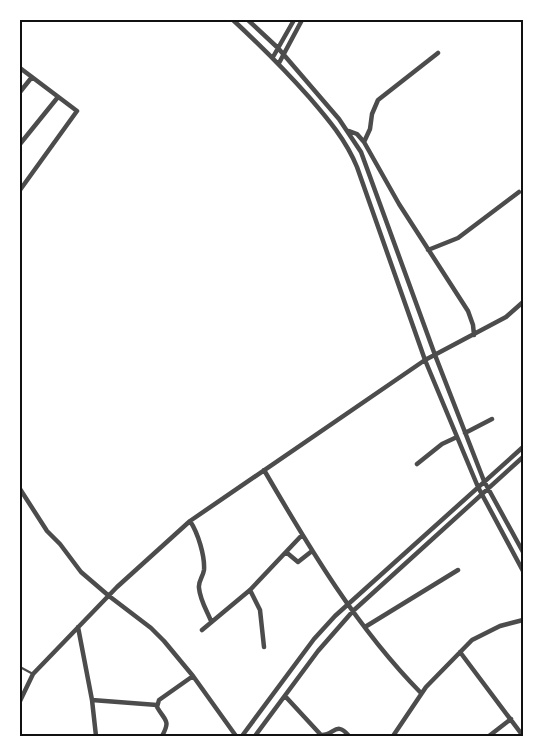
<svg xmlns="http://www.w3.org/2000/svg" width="543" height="756" font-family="Roboto,sans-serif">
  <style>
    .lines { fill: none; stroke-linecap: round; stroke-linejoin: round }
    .service { stroke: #4c4c4c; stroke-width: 2 }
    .minor { stroke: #4c4c4c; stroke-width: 4.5 }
    .neatline { fill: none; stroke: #111; stroke-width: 2 }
  </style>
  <rect width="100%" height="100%" fill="#fff"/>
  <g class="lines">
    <path class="service" d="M20,667L33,674"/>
    <path class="minor" d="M233,20C260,45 285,70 309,97C328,119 346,140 357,167L425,360L478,487L523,571
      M248,20L278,48L339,119L361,152L435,355L484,481L523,552
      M273,57L294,20
      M279,63L302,20
      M20,68L77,111L20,190
      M20,92L32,77
      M349,131L357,134L364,142L399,204L468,311L473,325L474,335
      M364,142L370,129L372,114L378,100L438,53
      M20,144L58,97
      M428,250L458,238L519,192
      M465,433L492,419
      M417,464L442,444L457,437
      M264,470C310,549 357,628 421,693
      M20,489L47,531L60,544L81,572L109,596L151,628L164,641L193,676L236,736
      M190,521C198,533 205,556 204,570C203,577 198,581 199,588C200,600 207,611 211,621
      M286,552L298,562L312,551
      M250,590L260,610L264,647
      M78,627L92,700L96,736
      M365,627L458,570
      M202,630L250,590L302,535
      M460,652L523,736
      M285,696L321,735C334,736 336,720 349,736
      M92,700L157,705
      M20,701L33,674L117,587L190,521L425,360L506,317L523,302
      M162,736C171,720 165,721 157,707L159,700L193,676
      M242,736L314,639L335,616L523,447
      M255,736L318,651L353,611L523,457
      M393,736L426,687L472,640L500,626L523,620
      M489,736L511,719"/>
  </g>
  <rect width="543" height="756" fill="none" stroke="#ffffff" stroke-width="42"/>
  <rect x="21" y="21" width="501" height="714" class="neatline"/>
</svg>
